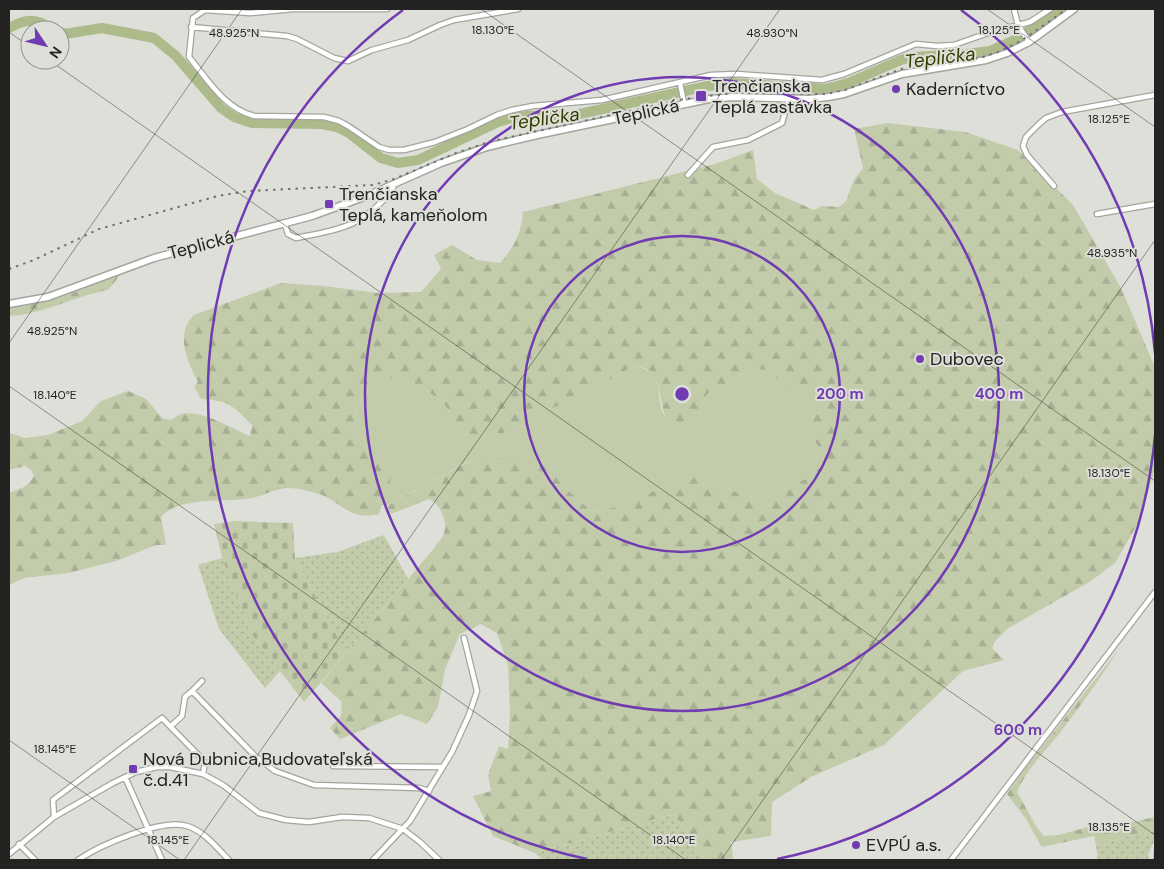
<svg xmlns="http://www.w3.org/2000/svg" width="1164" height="869" font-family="'DM Sans',sans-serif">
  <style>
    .green { fill: #c2ccab }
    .forest { fill: url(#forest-firs) }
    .cemetery { fill: url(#cemetery-stones) }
    .garden { fill: url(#garden-dots) }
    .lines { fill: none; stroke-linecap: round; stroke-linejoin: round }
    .stream { stroke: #adba89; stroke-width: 2 }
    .river { stroke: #adba89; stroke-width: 10 }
    .minor-casing { stroke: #a3a59e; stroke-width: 7 }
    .secondary-casing { stroke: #a3a59e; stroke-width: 9 }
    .minor { stroke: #fff; stroke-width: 4.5 }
    .secondary { stroke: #fff; stroke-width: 6 }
    .rail { stroke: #72736e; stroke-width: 2; stroke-dasharray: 2.5 5; stroke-linecap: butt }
    .ticks { fill: none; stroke: #232421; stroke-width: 1; stroke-opacity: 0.45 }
    .ring { fill: none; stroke: #713bb2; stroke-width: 2.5 }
    .poi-dot { fill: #713bb2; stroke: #dddfd8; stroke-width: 2 }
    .labels { text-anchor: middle; stroke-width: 4; stroke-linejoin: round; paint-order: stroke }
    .poi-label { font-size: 18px; fill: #232421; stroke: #dddfd8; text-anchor: start }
    .street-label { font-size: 18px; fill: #232421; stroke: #dddfd8 }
    .water-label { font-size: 19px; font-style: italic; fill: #323d01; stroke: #dddfd8 }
    .ticks-label { font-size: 12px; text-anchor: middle; fill: #232421; stroke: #dddfd8; stroke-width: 4; stroke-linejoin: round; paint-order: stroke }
    .centre { fill: #713bb2; stroke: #dddfd8; stroke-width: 2.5 }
    .ring-label { font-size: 15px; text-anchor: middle; font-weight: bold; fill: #713bb2; stroke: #dddfd8; stroke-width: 4; stroke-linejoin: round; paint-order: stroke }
  </style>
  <defs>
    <pattern id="forest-firs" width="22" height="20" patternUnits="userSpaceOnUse" patternTransform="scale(1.25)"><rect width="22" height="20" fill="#c2ccab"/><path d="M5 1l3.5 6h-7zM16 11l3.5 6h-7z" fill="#a6af93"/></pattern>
    <pattern id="cemetery-stones" width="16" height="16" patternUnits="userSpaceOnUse" patternTransform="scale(1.25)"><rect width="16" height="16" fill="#c2ccab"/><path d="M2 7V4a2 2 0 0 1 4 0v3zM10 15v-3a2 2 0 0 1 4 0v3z" fill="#a6af93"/></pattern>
    <pattern id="garden-dots" width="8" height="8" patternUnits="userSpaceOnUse" patternTransform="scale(1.25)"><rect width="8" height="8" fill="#c2ccab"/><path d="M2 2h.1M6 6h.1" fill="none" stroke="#a6af93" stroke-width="1.8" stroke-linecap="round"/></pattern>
  </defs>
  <rect width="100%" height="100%" fill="#dddfd8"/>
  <path class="green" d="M633,366C668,372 653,391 664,415C666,420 670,425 672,429C682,432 695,429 702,420L701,408L707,394L733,381L750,369L769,370L782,385L817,381L828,406C824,410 815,414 812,418C805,430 818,446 824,455L822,465L810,477L761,499L741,494L698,476L656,490L616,507L592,512L561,484L546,461H469L389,505H382L381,494L389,484L392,470L372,454L353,435L357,406L372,384L396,377L423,387L445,405L463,439L470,442L492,434L513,432L549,409L580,398Z"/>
  <path class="forest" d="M888,123L965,132L1018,150L1073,205L1121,288L1155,367V468L1140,520L1115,563L1091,581L1007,629L995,641L992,648L1004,660L963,671L884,745L811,777L772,802L771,836L731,842L733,858L723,860H704L674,814L535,853L493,836L473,796L491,791L488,775L499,746L508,749L510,713L508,665L497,633L481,624L460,634L445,669L438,707L427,724L401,714L340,739L330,728L341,716L342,702L321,683L435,547C438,543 442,538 444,533C448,521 440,504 429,499L391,514L387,512L389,505L470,461L509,458L546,461L561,484L592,512L616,507L656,490L698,476L741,494L761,499L810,477L822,465L824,455C818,446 805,430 812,418C815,414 824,409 828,406L817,381L790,390L782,385L769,370L750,369L733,381L707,394L701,408L702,420C695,429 683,432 672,429C658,413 664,381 648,370C644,367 638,367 633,366L580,398L549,409L513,432L492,434L470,442L463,439L445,405L423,387L396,377L372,384L357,406L353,435L372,454L393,470L389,484L381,494L382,505L379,514C348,522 341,500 316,493C308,491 297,488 289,488C275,488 260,498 245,499C220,502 178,497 161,517L166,545H156L116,561L68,573L24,578L9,585V493C20,489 28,487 34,476L31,470L25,466L9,470V433L25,438L48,435L82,421L101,401L128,391L146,399L162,418L171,420C174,418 178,415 181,414C201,409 233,429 250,436L252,425C232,405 230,401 201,399L194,386L198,382C188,362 174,335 194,315L281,283L324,286L378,293L421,292L441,269L434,255L452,245L477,260L500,263C515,246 521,234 523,212L715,164L753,150L757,179L775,193L814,210L822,206L839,207L846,201L854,180L863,168L854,129Z
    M122,273L108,290C75,296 41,315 9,316V308C49,304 85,289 122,273Z
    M1120,648C1101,677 1081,705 1060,733C1044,753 1027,768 1017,792L1036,826L1044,836L1058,835L1088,827L1128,823L1155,817V830L1096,845L1094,836L1042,847L1026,819L1007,794L1019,776Z"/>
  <path class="cemetery" d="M236,521L293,523L295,558L346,653L304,702L252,635L223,561L214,524Z"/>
  <path class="garden" d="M384,535L408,579L346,653L295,558L337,552Z
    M222,558L252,635L280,671L265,688L219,629L198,565Z
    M674,814L704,860H543L535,853Z
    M1155,830V839L1148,855L1149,860H1098L1096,845Z"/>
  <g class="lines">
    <path class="stream" d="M1154,860L1155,847"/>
    <path class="river" d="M9,28C25,19 37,17 52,30
      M60,32L65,34L102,28L154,38L176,56L221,108L234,117L252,123L321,124L337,127L349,133L381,158L398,163L418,160L498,122L512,118L528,116L575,115L708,86L731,83L825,89L848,83L901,60L912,57L967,54L990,51L1019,38L1059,9"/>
    <g class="minor-casing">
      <path id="minor" d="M387,9H293L250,13L205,10L193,18L189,57C208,80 224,108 254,116L324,117L339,121L348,126L379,147L389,150H404L435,142L468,129L497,115L512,110L533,106L602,100L711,75L736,74L822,80L844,74L916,44L937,46L954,45L991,32L1030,22L1050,9
        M1014,9L1018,25L1029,42
        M191,27L287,36L297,39L334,58L348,61L372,50L408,40L440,25L454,20L518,9
        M680,83L684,103
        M688,175L713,147L748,140L782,123L789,98
        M1054,186L1027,155L1023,146L1026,137L1039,124L1046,118L1062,112L1155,95
        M1097,214L1155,204
        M285,224L288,234L296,238C341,229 363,227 393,189V184
        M192,691L202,681
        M171,726L182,716L185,697L192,691L255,756L275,771L314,785L419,788L429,791
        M333,766L443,767
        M125,777L162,860
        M54,817L53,800L162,718L205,762L203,774
        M19,844L35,860
        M9,854L54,817L113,783L136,772L157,767H170L203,774L223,785L259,813L286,820L309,822L342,817L369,818L403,829L420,842L439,860
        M78,860C100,845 162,818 187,826C204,831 217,848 229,860
        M373,860L410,821L452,752L469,715L477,691L464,638
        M951,860L1155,592"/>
    </g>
    <g class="secondary-casing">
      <path id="secondary" d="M9,304L48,297L154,258L312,216L367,196L441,163L487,147L537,135L709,99L733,97L809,99L828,97L844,94L902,74L986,60L1007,53L1029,42L1074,9"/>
    </g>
    <use href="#minor" class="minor"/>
    <use href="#secondary" class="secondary"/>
    <path class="rail" d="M9,269L34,260L99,229L218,196L248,191L373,185L394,179L456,153L492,141L684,99L734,93L826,94L845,90L901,69L980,58L998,52L1021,41L1067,9"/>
  </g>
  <path class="ticks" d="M481,9L1155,481M987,9L1155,127M9,32L30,47M49,60L1155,835M9,343L242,9M9,386L686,860M9,740L180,860M184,860L780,9M721,860L1155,240"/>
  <g class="ring">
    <circle cx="682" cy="394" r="158"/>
    <circle cx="682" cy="394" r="317"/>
    <path d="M1155 435A475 475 0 0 1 777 859M587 859A475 475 0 0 1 403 10M961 10A475 475 0 0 1 1155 353"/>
  </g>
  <g class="poi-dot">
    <circle cx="896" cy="89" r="5"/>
    <rect x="695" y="90" width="12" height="12" rx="2.5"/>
    <rect x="324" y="199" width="10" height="10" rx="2.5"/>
    <circle cx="920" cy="359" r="5"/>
    <rect x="128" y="764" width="10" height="10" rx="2.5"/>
    <circle cx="856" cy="845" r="5"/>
  </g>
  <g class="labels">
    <g class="poi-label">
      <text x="712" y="92">Trenčianska<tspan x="712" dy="21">Teplá zastávka</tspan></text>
      <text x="906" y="95">Kaderníctvo</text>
      <text x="339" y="200">Trenčianska<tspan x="339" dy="21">Teplá, kameňolom</tspan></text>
      <text x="930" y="365">Dubovec</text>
      <text x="143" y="765">Nová Dubnica,Budovateľská<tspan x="143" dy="21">č.d.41</tspan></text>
      <text x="866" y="851">EVPÚ a.s.</text>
    </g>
    <g class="street-label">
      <text transform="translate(646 112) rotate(-12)" y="6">Teplická</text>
      <text transform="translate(201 245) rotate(-15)" y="6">Teplická</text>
    </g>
    <g class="water-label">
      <text transform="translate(940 57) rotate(-7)" y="7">Teplička</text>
      <text transform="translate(544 118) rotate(-8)" y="7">Teplička</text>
    </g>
  </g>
  <g class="ticks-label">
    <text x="493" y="34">18.130°E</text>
    <text x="999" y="34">18.125°E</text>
    <text x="234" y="37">48.925°N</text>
    <text x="772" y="37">48.930°N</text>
    <text x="1109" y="123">18.125°E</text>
    <text x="1112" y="257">48.935°N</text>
    <text x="52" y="335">48.925°N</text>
    <text x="55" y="399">18.140°E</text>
    <text x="1109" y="477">18.130°E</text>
    <text x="55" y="753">18.145°E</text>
    <text x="1109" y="831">18.135°E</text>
    <text x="168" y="844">18.145°E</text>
    <text x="674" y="844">18.140°E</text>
  </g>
  <circle cx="682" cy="394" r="8" class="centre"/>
  <g class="ring-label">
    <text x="840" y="399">200 m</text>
    <text x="999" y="399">400 m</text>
    <text x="1018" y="735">600 m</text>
  </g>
  <rect width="1164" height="869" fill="none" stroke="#232421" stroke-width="20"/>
  <g transform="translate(45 45) rotate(125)"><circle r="24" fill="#dddfd8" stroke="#93948f"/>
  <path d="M0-4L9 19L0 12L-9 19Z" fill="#713bb2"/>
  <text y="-8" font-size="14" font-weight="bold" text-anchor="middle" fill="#232421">N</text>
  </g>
</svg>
